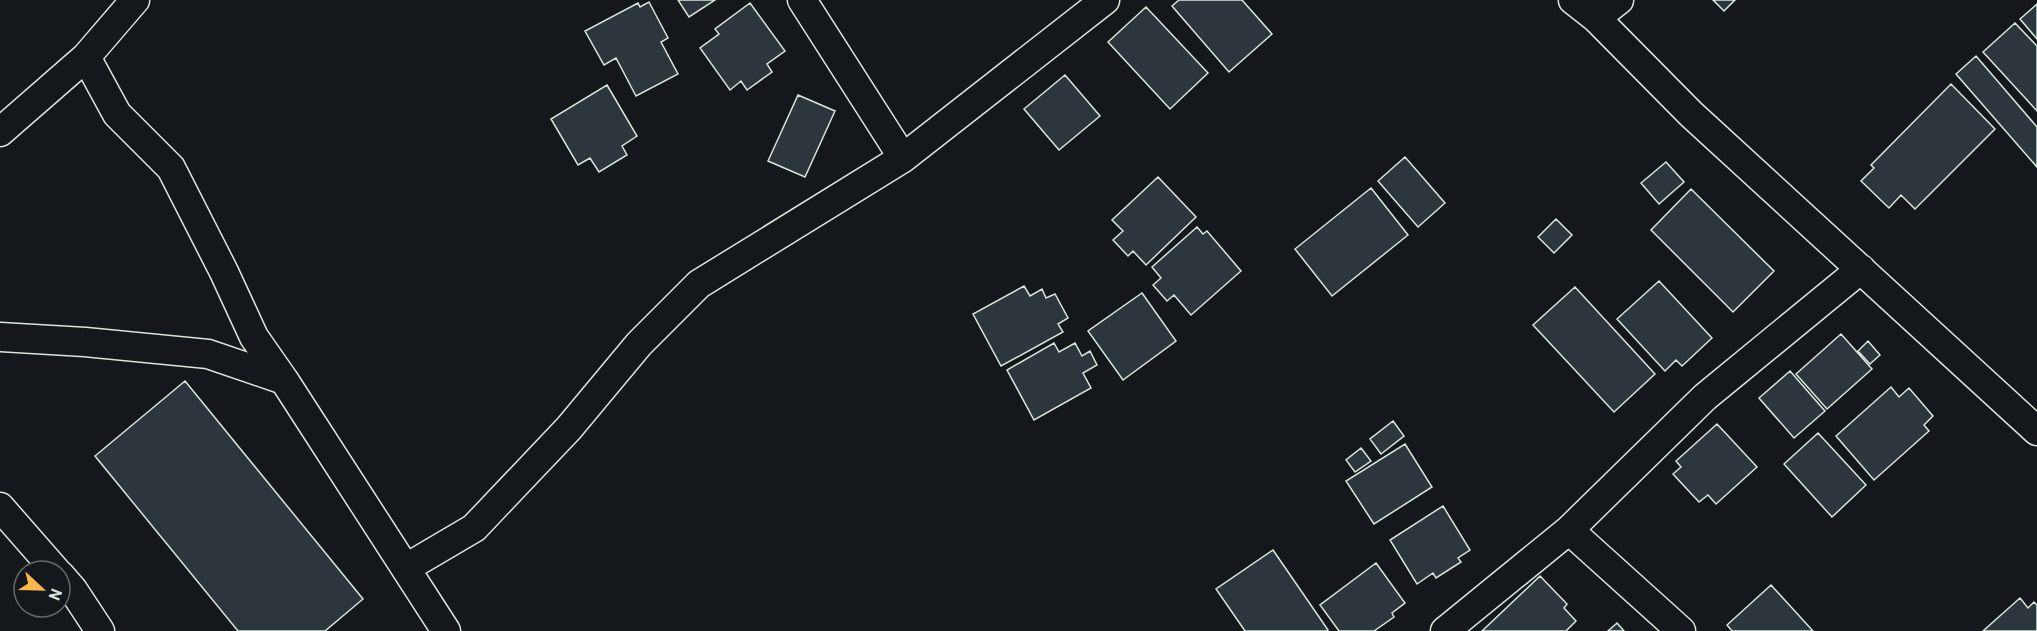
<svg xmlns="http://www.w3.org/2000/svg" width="2037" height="631" font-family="Barlow,sans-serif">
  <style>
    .building { fill: #2c363c; stroke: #d8e6dc; stroke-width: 1.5 }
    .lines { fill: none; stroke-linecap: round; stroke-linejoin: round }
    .minor-casing { stroke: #d8e6dc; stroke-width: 31 }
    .minor { stroke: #14181c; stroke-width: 28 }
  </style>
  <rect width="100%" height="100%" fill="#14181c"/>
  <path class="building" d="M678,0H715L689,17Z
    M1179,0H1242L1272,34L1229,72L1172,6Z
    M1713,0H1735L1724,11Z
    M649,2L668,38L661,42L678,74L636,96L616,58L604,65L585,31L638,3L640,7Z
    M750,3L785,51L767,64L772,72L747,90L741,81L730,90L700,48L719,34L715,29Z
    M2037,4V39L2020,19Z
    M1146,7L1208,73L1170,109L1108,42Z
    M2015,23L2037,46V111L1983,52Z
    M1976,56L2037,127V167L1956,74Z
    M1065,75L1100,116L1059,150L1024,109Z
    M1951,84L1995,129L1915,209L1901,195L1889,208L1861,181L1874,168L1871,165Z
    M607,85L637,136L622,146L627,155L599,172L590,158L578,165L551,119Z
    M798,95L835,111L805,177L768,161Z
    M1405,157L1445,203L1418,227L1378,181Z
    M1666,162L1684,182L1659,204L1641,183Z
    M1158,177L1196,217L1146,265L1133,251L1128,256L1113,240L1123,231L1112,220Z
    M1371,188L1408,235L1332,296L1295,249Z
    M1691,189L1774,271L1733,312L1651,230Z
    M1556,219L1572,235L1554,253L1538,237Z
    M1197,227L1203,234L1207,231L1241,271L1191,315L1174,295L1167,301L1153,285L1161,278L1152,267Z
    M1659,281L1712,338L1682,366L1676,360L1665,371L1617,319Z
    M1024,286L1030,296L1042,289L1046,298L1055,294L1068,318L1058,324L1063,332L1001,366L973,314Z
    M1575,287L1655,374L1614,412L1533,325Z
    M1142,293L1176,341L1123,380L1088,331Z
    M1841,334L1872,369L1827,409L1796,374Z
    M1868,341L1880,355L1870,364L1858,351Z
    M1054,343L1059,352L1075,343L1082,356L1090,351L1097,365L1083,373L1091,388L1034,420L1007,370Z
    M1790,371L1825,411L1794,438L1759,398Z
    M185,381L363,599L325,631H238L95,456Z
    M1891,387L1899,397L1909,388L1933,416L1924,425L1929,431L1874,480L1836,436Z
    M1393,421L1404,436L1381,454L1370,439Z
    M1717,424L1757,467L1716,504L1708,495L1699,502L1673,474L1681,467L1676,461Z
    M1818,433L1866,485L1832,517L1784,464Z
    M1405,444L1432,487L1374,524L1346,481Z
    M1361,448L1371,461L1355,472L1346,460Z
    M1443,506L1470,550L1458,558L1461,562L1436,578L1433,573L1417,584L1390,540Z
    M1273,550L1328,630L1326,631H1245L1216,589Z
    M1376,563L1405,603L1392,613L1394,617L1374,631H1339L1320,605Z
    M1540,576L1567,604L1564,608L1576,621L1566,631H1482Z
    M1771,585L1813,631H1732L1727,625Z
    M2020,598L2028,608L2034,602L2037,605V631H1983Z
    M1617,623L1624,631H1608Z"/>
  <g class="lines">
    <g class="minor-casing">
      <path id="minor" d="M802,0L903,158
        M1573,0L1596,18L1691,114L2037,431
        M1596,18L1619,0
        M86,57L117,114L171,168L224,272L254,337L284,380L446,631
        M0,132L86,57L135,0
        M0,337L85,342L208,354L284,380
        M0,507L56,571
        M1569,530L1681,631
        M406,568L474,528L569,428L639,344L699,284L903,158L1105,0
        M60,575L73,590L100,631
        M1445,631L1569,530L1705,397L1861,269"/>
    </g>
    <use href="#minor" class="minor"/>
  </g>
  <g transform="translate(42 589) rotate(112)"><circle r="28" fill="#14181c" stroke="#626a69" stroke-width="1.5"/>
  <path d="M0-4.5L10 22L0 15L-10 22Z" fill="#ffb74d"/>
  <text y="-9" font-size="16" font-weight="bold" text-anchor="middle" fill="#d8e6dc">N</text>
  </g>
</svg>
